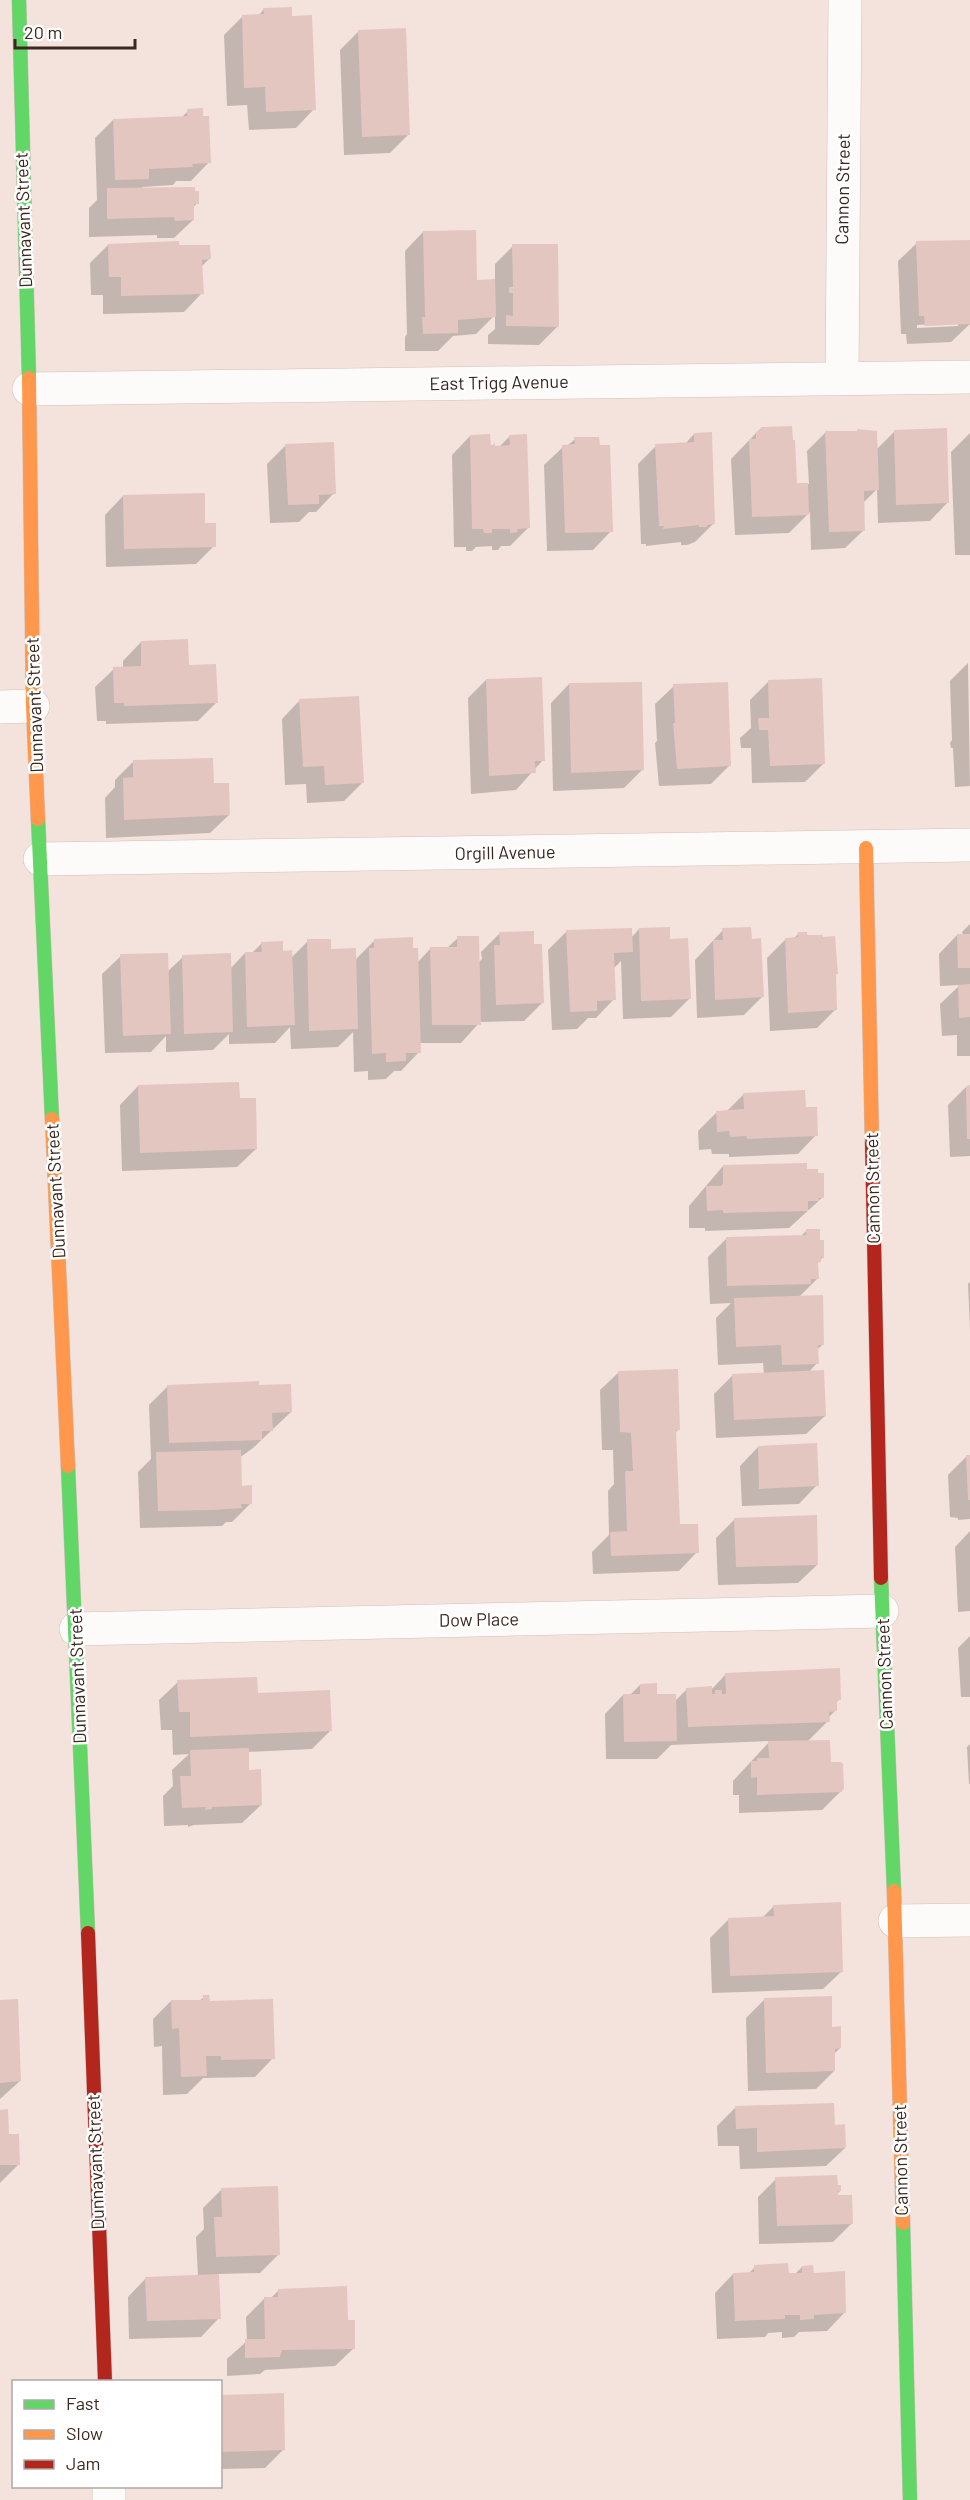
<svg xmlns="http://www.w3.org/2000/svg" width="970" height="2500" font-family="Barlow,sans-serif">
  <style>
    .shadow { fill: #0003; fill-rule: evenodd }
    .building { fill: #e4c6c1 }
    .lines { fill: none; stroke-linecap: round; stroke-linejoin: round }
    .street-casing { stroke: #d1c0b9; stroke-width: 34 }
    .fast-casing { stroke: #d1c0b9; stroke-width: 15 }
    .slow-casing { stroke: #d1c0b9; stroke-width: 15 }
    .jam-casing { stroke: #d1c0b9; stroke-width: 15 }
    .street { stroke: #fdfbfa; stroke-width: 33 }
    .fast { stroke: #63d668; stroke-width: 14 }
    .slow { stroke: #ff974d; stroke-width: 14 }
    .jam { stroke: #b3261e; stroke-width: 14 }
    .labels { text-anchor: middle; stroke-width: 5; stroke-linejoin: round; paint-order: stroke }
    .street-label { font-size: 18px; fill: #3a271e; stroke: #fff }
  </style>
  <rect width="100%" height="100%" fill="#f4e3dc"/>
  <path class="shadow" d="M264,9L314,109L296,128L249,130L247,105L227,106L224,35L242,17L258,16Z
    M359,31L409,134L390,153L344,155L340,50Z
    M188,111L209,162L191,181H176L173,185L142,187V189L197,203L193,208V220L174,238H157V235L89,237V208L97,200L95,138L113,120L181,118Z
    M423,232L476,281H495V264L513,246L557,327L539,345L488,344V335L495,329V315L476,334L453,336L438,351H405V337L407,334L405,251Z
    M970,241V324L951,342L907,344L906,334H901L898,261L917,243ZM958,323V326L917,328V325Z
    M108,245L178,247L209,259L201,267L202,293L184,312L103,314V295H91L90,263Z
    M761,428L796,485L809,484L807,451L826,432L876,450L894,432L948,502L930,521L878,523L877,489L863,503L864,530L845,548L811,550L810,512L789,533L735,535L731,459Z
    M970,433V572V555H955L951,452Z
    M694,434L713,524L695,542L687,545H681V542L646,546V544H641L638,464L656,446L685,444Z
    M470,436L489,445H494V448L499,447L510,436L528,528L510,546H501L498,550H492V546L476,547L472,551H466V547H454L452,455Z
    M575,439L611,531L593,550L547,551L544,465L563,447L567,446Z
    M286,445L334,493L316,512H309L299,522L270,523L267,464Z
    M123,496L204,525L214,546L196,564L106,567L105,515Z
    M141,642L188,666L216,703L198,721L106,724V721H97L95,687L114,669L123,668V661Z
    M968,663L970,786L955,787L953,748H951L950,743L952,740L950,681Z
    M486,680L543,760L516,790L471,794L468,698Z
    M768,682L823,764L805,782L752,783L751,748H741L740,738L751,728L750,700Z
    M569,684L642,770L624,788L553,791L551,703Z
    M674,686L729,766L711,784L659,786L655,743L657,741L655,704Z
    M300,700L363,782L344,801L307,803L306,784L285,785L282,719Z
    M134,761L229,815L210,833L106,838L105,798L115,787V780Z
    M970,924V1056H957V1035L942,1036L940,1004L960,985L940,986L939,954L957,935H963L962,932Z
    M639,929L669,941L689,999L671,1017L623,1019L621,961L613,969L614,999L596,1018H588L577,1029L552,1030L548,950L566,932L631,938Z
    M723,930L762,997L744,1015L697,1018L695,960Z
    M500,933L533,946L543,1002L524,1021L480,1022L461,1043H419V1052L401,1071H394L386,1079L368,1080V1071L354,1072L353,1032L338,1047L291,1049L290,1027L275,1043L229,1044V1034L213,1050L166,1052V1036L151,1052L105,1053L102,974L121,956L167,972L183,957L230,969L245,953H252L262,943L291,958L308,941L355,960L375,940L411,950L417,963L431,948H447L458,938L478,963L482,959L481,952Z
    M798,934L835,975V1010L817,1028L770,1031L767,958L786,939H793Z
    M138,1086L238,1100L256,1149L237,1167L122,1171L120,1105Z
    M966,1087H970V1156L950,1157L948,1105Z
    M744,1094L805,1109L816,1135L798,1154L729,1157V1154H712L711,1149L699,1150L698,1131L716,1113L726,1112Z
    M723,1166L806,1170L823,1197L789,1228L705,1231V1228H689V1206Z
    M806,1231L823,1257L817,1264V1279L799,1297L823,1344L817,1350V1363L809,1372L825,1416L806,1434L716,1438L714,1394L733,1375L764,1374L763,1363L718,1365L716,1318L731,1303L710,1304L708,1257L727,1238L801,1236Z
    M970,1282V1330L968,1284Z
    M619,1372L679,1429L675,1433L678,1526L697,1552L679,1571L593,1574L592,1552L609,1535L608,1491L614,1484L613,1450H602L600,1390Z
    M168,1386L258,1387L291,1412L253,1448L239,1458L241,1487L251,1503L232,1522H226L222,1526L140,1528L138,1472L151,1459L149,1405Z
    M758,1447L817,1485L799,1504L742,1506L740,1466Z
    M967,1456H970V1519L958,1520V1518L950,1517L948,1475Z
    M735,1519L817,1565L798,1583L718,1585L716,1538Z
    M970,1531V1611L958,1612L955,1547Z
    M970,1636V1697H961L958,1648Z
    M726,1674L840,1699L835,1703V1711L828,1718V1721L807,1742L829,1764L843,1789L822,1810L739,1813V1795H733V1781L770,1741L671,1745L657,1759H606L605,1714L623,1695H630L640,1685L655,1695L675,1701L687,1689L711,1690Z
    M178,1682L257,1694L331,1730L312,1749L247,1752L248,1772L261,1805L242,1823L194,1825L188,1827V1825L164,1826L163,1796L173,1786L172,1770L189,1754L173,1755L172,1730H161L159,1700Z
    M970,1744V1784H969L967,1747Z
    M774,1906L842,1971L823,1989L712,1993L710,1938L729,1919L762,1918Z
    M204,1997L273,2058L255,2077L203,2078L187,2094L163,2095L162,2046L154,2047L153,2019L171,2001L198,2002Z
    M765,1999L831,2028L840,2048L834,2054V2071L816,2089L748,2091L746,2018Z
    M0,2001L20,2081L0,2099Z
    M735,2108L834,2126L845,2148L826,2166L740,2169L739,2146H718L717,2126Z
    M0,2111L19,2164L0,2183Z
    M776,2179L836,2187L840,2191L837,2194L852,2223L833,2242L759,2244L758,2197Z
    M222,2189L278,2255L260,2273L218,2274L219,2318L201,2337L129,2339L128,2297L146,2278L198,2277L196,2237L204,2229L203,2208Z
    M755,2267L787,2275L795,2274L802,2267L812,2274L845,2312L827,2331L799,2332L794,2337L782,2338V2332L768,2333L765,2337L717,2339L715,2293L733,2274H748Z
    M279,2290L346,2322L354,2348L335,2366L265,2370L260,2374L227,2376V2359L247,2341L246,2317L265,2298H271Z
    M220,2396L283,2450L265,2468L220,2469Z"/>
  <path class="building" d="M292,7V16L312,15L316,110L266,112L265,87L244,88L242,15L264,14L263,8Z
    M406,28L410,135L362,137L358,30Z
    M203,108V116H209L211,163L192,164L193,167L149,169V179L115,180L113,119L187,116V109Z
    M195,187V191H199V204H194V220L175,221L174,217L107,219V188Z
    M476,230L477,280L495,279L496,317L458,320V333L423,334L422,317H425L423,231Z
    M970,240V324L925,326L924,316H919L916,241Z
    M179,241V245H210L211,259L202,260L204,294L121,296V277H109L108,244Z
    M512,244H558L559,327L506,326V315L513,316V293H509V287H513Z
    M792,426L793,440H795L797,483H808L809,515L752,517L749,439H756V432L761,429V427Z
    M947,428L949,503L896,505L894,430Z
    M857,429L877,431L879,490L864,491L865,531L829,532L825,431H857Z
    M712,432L715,524L707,525V527H699V525L663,529L664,526H659L655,444L694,442V433Z
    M490,434L491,446L495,443V446L510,445L509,435L527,434L530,528L517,529L518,532L510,533V529H492V533H484L483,529H472L470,435Z
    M574,437H599L600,445H610L613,532L565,533L562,445L575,444Z
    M334,442L336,494L319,495V504L288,505L285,444Z
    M205,493V523H216V547L124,549L123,495Z
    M188,639L189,665L216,664L218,703L124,706V703H114L113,667L141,666V641Z
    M542,677L545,761H535L536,773L489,776L486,679Z
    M822,678L825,764L770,766L768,730H759L758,718H769L768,680Z
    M642,682L644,770L571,773L569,683Z
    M728,682L731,766L677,769L673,723H675L673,684Z
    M359,696L364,783L325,785L324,766L303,767L299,699Z
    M213,758L214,783H229L230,815L124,820L123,778L133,777V760Z
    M670,927V939L688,938L691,999L641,1001L639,928Z
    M751,927L752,939L761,938L764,997L715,1000L713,940H723L722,928Z
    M632,928L633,952L614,953L616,1000L597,1001V1011L570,1012L566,930Z
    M534,931V944H542L544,1003L496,1005L494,945H500L499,932Z
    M798,932H807V935H823V937L835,936L838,974H836L837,1010L788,1013L785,938L798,937Z
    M957,934H970V968H958Z
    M457,936H479L481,1025H432L430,947H457Z
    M413,937V948H418L421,1053H406V1061L386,1062V1053L372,1054L369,948H374V939Z
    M307,939H331V949L356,948L358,1029L309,1031Z
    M283,941V951L292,950L295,1025L247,1027L245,952H262L261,942Z
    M168,953L171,1034L123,1036L120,954Z
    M231,953L233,1032L184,1034L182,955Z
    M970,984V1017L959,1018L958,985Z
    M239,1082L240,1098H256L257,1149L140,1153L138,1085Z
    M970,1085V1139H967L966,1086Z
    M805,1090L806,1107H817L818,1136L747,1139L746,1136L730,1137L729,1131L717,1132L716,1111L744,1109L743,1093Z
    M807,1163V1169H818V1173H824V1198H819V1201H808V1211L723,1213V1210L707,1211L706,1186H721L723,1184V1165Z
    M806,1229H820V1240H824V1258L821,1257V1262H818L819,1279H811V1284L727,1286L726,1237L806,1235Z
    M823,1295L824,1345H818L819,1364L782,1365L781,1345L736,1347L734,1298Z
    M678,1369L680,1430H676L680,1524H698L699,1553L611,1556L610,1532L627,1531L625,1471H633L631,1433L620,1432L618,1371Z
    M824,1370L826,1416L734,1420L732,1374Z
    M259,1381V1385L291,1384L292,1412L272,1413L273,1431H262V1440L169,1443L167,1385Z
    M817,1443L819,1486L759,1489L758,1446Z
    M241,1450L242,1486L252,1485V1504H241L242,1508L213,1510L158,1511L156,1452Z
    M966,1455H970V1500H968Z
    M817,1515L818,1565L736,1567L734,1518Z
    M840,1668L841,1700H837V1711L829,1712L830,1722L688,1727L686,1688L712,1686V1694H715V1690H722V1694H726L725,1673Z
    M257,1677L258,1693L330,1690L332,1731L190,1737V1712H179L177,1680Z
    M657,1683V1694H676L677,1741L624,1742L623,1694H640V1684Z
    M830,1740L831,1762H841L843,1764L844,1789L842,1790V1792L757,1795V1777L751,1778V1761H757V1758H769L768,1741Z
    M249,1748V1770L261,1769L262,1805L212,1807V1809L205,1810L206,1807L182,1808L180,1776H191L190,1750Z
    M841,1902L843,1972L730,1976L728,1918L774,1916L773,1905Z
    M203,1995H209L210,2001L273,1999L275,2059L221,2060V2056H206L207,2076L181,2077L179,2028L172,2029L171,2000H203Z
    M832,1996V2027L841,2026V2048L835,2049V2071L766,2073L764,1998Z
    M18,1999L21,2081L0,2083V2000Z
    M834,2103L835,2125L845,2124L846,2148L757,2152V2128L736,2129L735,2106Z
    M8,2109L9,2134H19L20,2165H0V2110Z
    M837,2175L838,2185H841V2191H838V2195H852L853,2224L777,2226L775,2177Z
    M278,2186L280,2255L216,2257L214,2217H222L221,2188Z
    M788,2263L789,2273H802V2266L813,2265L814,2273L845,2271L846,2313L814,2315V2319L800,2320V2315H785V2319L735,2321L733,2273L754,2272V2265Z
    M219,2274L221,2319L147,2321L145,2277Z
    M347,2286L348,2320H355V2349L282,2350L280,2357L245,2358V2339H265L264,2297H278V2289Z
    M284,2393L285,2450L220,2452V2395Z"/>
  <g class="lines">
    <g class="street-casing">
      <path id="street" d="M842,378L845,0
        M29,389L970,377
        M0,707L33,706
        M40,859L970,845
        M76,1629L882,1611
        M895,1921L970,1920
        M109,2486V2500"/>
    </g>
    <g class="fast-casing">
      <path id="fast" d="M19,0L29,378
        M38,819L52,1119
        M68,1466L88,1933
        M881,1578L894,1891
        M903,2223L910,2500"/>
    </g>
    <g class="slow-casing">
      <path id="slow" d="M29,378L33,706L38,819
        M866,848L872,1143
        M52,1119L68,1466
        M894,1891L903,2223"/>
    </g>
    <g class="jam-casing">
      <path id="jam" d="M872,1143L881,1578
        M88,1933L105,2382"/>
    </g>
    <use href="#street" class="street"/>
    <use href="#fast" class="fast"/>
    <use href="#slow" class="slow"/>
    <use href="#jam" class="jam"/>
  </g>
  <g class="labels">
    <g class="street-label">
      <text transform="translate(843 189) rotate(-89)" y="6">Cannon Street</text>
      <text transform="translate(24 220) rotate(-92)" y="6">Dunnavant Street</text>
      <text transform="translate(499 383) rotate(-1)" y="6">East Trigg Avenue</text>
      <text transform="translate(35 705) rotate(-92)" y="6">Dunnavant Street</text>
      <text transform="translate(505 853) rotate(-1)" y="6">Orgill Avenue</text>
      <text transform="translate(873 1188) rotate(-91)" y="6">Cannon Street</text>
      <text transform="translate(56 1191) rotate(-93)" y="6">Dunnavant Street</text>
      <text transform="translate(479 1620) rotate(-1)" y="6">Dow Place</text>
      <text transform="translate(885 1674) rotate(-92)" y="6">Cannon Street</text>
      <text transform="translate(78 1676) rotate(-92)" y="6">Dunnavant Street</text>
      <text transform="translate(901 2160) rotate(-91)" y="6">Cannon Street</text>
      <text transform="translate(96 2162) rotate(-92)" y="6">Dunnavant Street</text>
    </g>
  </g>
  <rect x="12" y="2380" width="210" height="108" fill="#ffffff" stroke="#b0a9a5" stroke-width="1.5"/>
  <rect x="24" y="2400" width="30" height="9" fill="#63d668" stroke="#b0a9a5" stroke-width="1.5"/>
  <text x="66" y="2410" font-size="18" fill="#3a271e">Fast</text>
  <rect x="24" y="2430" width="30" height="9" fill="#ff974d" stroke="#b0a9a5" stroke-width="1.5"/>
  <text x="66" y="2440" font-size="18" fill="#3a271e">Slow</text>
  <rect x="24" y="2460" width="30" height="9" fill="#b3261e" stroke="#b0a9a5" stroke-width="1.5"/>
  <text x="66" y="2470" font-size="18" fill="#3a271e">Jam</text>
  <path d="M15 39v9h120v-9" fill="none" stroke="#3a271e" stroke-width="3"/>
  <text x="24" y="39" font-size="18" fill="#3a271e" stroke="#ffffff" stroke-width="4.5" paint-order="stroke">20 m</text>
</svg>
